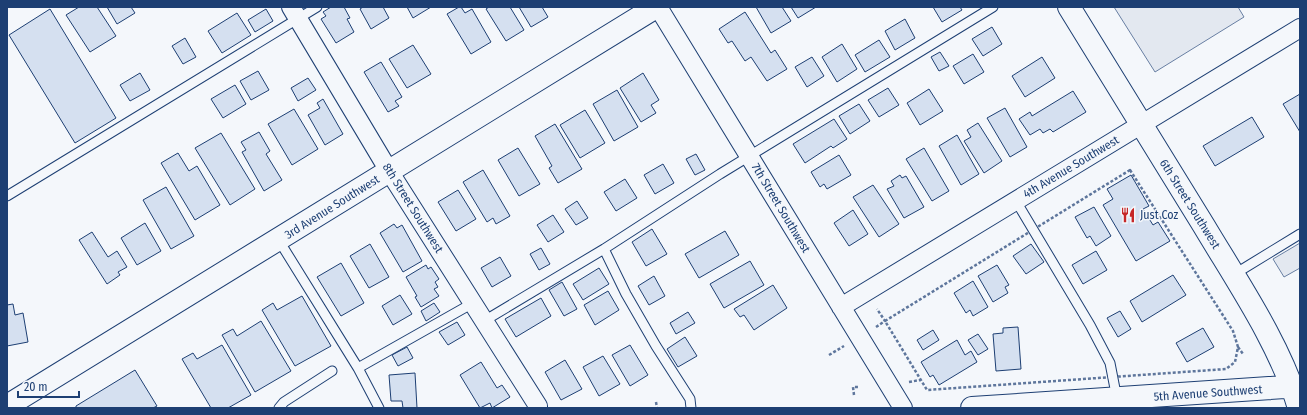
<svg xmlns="http://www.w3.org/2000/svg" width="1307" height="415" font-family="'Fira Sans Condensed',sans-serif">
  <style>
    .parking { fill: #e3e8f0; stroke: #687fa3 }
    .building { fill: #d5e0f0; stroke: #1d3f73 }
    .lines { fill: none; stroke-linecap: round; stroke-linejoin: round }
    .lane-casing { stroke: #1d3f73; stroke-width: 11 }
    .street-casing { stroke: #1d3f73; stroke-width: 20 }
    .secondary-casing { stroke: #1d3f73; stroke-width: 24 }
    .path { stroke: #5e769c; stroke-width: 2.5; stroke-dasharray: 3 2; stroke-linecap: butt }
    .lane { stroke: #f4f7fb; stroke-width: 9 }
    .street { stroke: #f4f7fb; stroke-width: 18 }
    .secondary { stroke: #f4f7fb; stroke-width: 22 }
    .labels { text-anchor: middle; stroke-width: 3; stroke-linejoin: round; paint-order: stroke }
    .street-label { font-size: 12px; fill: #1d3f73; stroke: #f4f7fb }
    .poi-label { font-size: 12px; fill: #1d3f73; stroke: #f4f7fb; text-anchor: start }
  </style>
  <rect width="100%" height="100%" fill="#f4f7fb"/>
  <path class="parking" d="M1114,7H1238L1244,17L1155,72Z
    M1300,243V268L1284,277L1273,259Z"/>
  <path class="building" d="M79,7H97L116,36L90,52L66,15Z
    M107,7H131L135,13L117,24Z
    M331,7H344L350,18L347,19L354,32L336,43L321,19L326,16L323,12Z
    M363,7H383L389,18L371,29L360,9Z
    M407,7H431L413,18Z
    M459,7H461L465,13L472,9L491,42L471,54L447,14Z
    M489,7H510L524,30L506,41L486,9Z
    M519,7H542L548,17L531,27Z
    M756,7H782L791,21L771,33Z
    M791,7H816L798,18Z
    M933,7H960L962,10L942,22Z
    M50,9L116,118L75,143L9,35Z
    M266,9L273,21L255,32L248,20Z
    M745,12L771,53L775,50L787,69L767,81L751,57L745,61L732,41L728,43L719,29Z
    M237,13L251,35L222,53L208,31Z
    M905,19L915,38L895,50L885,31Z
    M992,27L1002,44L983,56L972,39Z
    M185,38L196,57L183,64L172,46Z
    M879,40L890,57L865,72L855,55Z
    M842,44L857,69L837,82L822,57Z
    M413,45L431,74L407,88L389,59Z
    M940,52L949,66L939,71L931,57Z
    M973,54L984,72L964,84L953,66Z
    M812,57L824,76L807,87L795,67Z
    M1042,57L1055,78L1025,97L1012,76Z
    M381,62L402,97L395,101L399,106L388,112L364,72Z
    M258,71L269,90L251,100L240,81Z
    M140,73L150,90L130,101L120,85Z
    M643,73L659,100L651,105L656,113L641,122L620,88Z
    M308,78L316,90L298,101L291,88Z
    M235,85L246,104L223,118L211,99Z
    M888,88L899,105L879,117L868,100Z
    M929,89L943,111L920,125L907,103Z
    M617,90L638,127L614,141L593,104Z
    M1073,91L1086,112L1053,132L1050,129L1043,133L1040,129L1030,135L1019,119L1030,112L1032,116Z
    M1300,94V132L1283,104Z
    M323,99L343,134L325,145L308,115L320,108L317,103Z
    M859,104L870,121L850,134L839,116Z
    M1005,108L1027,147L1010,157L987,118Z
    M294,109L318,149L292,165L268,124Z
    M585,110L605,143L580,158L560,125Z
    M1252,117L1264,137L1215,166L1203,146Z
    M834,119L847,139L833,148L831,146L805,163L793,144Z
    M978,123L1002,161L984,173L964,141L971,137L967,130Z
    M555,124L582,169L558,183L549,168L552,166L535,136Z
    M259,132L270,151L266,154L282,180L264,191L242,152L246,150L241,142Z
    M221,133L255,189L230,205L195,148Z
    M957,135L979,174L961,185L939,146Z
    M518,148L540,184L519,196L498,160Z
    M924,148L949,191L932,201L906,159Z
    M178,153L189,171L197,166L220,205L195,220L161,163Z
    M696,154L705,170L695,175L686,159Z
    M839,155L851,175L827,189L824,184L820,187L811,172Z
    M663,164L674,183L655,194L644,175Z
    M483,170L510,216L496,224L493,218L487,222L463,182Z
    M900,175L902,178L906,176L924,207L904,218L887,189L894,186L891,181Z
    M1131,175L1149,206L1143,209L1153,225L1158,222L1170,241L1136,261L1103,205L1113,199L1107,189Z
    M625,179L637,198L616,211L604,192Z
    M873,185L899,224L879,237L853,197Z
    M166,187L194,236L171,249L143,200Z
    M458,190L476,219L456,231L438,202Z
    M577,201L588,218L576,225L565,209Z
    M1094,207L1111,236L1096,246L1090,236L1087,238L1075,217Z
    M853,210L868,234L849,246L834,223Z
    M553,215L564,232L548,242L537,225Z
    M145,223L161,251L137,265L121,238Z
    M394,224L397,228L402,225L422,261L403,272L380,233Z
    M652,229L667,254L646,266L632,242Z
    M725,231L739,255L699,278L685,254Z
    M92,232L108,257L117,251L127,267L118,272L120,275L107,284L79,240Z
    M370,244L389,277L369,288L350,256Z
    M1031,244L1044,262L1026,274L1013,256Z
    M541,248L550,264L539,270L530,254Z
    M1096,251L1107,270L1083,284L1072,265Z
    M500,257L511,276L492,287L481,268Z
    M750,261L764,285L724,308L710,284Z
    M341,263L364,303L341,316L317,277Z
    M426,265L428,269L431,267L439,279L435,282L438,287L434,289L439,296L421,307L415,297L417,296L406,277Z
    M997,265L1009,285L1005,287L1008,293L993,302L978,276Z
    M599,268L609,284L583,300L573,284Z
    M1173,275L1186,295L1142,322L1130,301Z
    M654,276L665,296L649,305L638,286Z
    M973,281L988,307L973,316L970,310L966,313L954,293Z
    M562,282L577,309L564,316L549,290Z
    M773,285L787,308L754,330L744,315L740,317L734,309Z
    M608,291L619,310L595,325L584,305Z
    M400,295L412,314L393,325L382,306Z
    M302,296L331,346L295,366L262,310L273,303L277,310Z
    M541,298L551,316L516,337L505,319Z
    M434,303L440,312L426,321L421,311Z
    M13,304L15,315L23,313L28,342L7,346V305Z
    M1120,311L1131,329L1118,337L1107,318Z
    M688,312L695,323L676,334L670,323Z
    M261,321L291,371L255,392L222,335L233,329L237,336Z
    M457,322L465,335L448,345L439,332Z
    M1018,327L1021,369L996,371L993,334L1003,333V328Z
    M1203,328L1214,347L1187,362L1176,343Z
    M933,330L939,340L923,350L917,340Z
    M978,334L988,349L978,355L968,340Z
    M685,337L697,356L678,367L667,349Z
    M957,340L965,355L971,351L977,362L939,385L933,375L930,377L921,362Z
    M222,345L251,395L228,408H211L182,359L193,353L197,359Z
    M630,345L648,375L630,386L612,355Z
    M407,347L413,358L398,366L392,355Z
    M603,356L620,384L599,396L583,367Z
    M565,360L582,389L561,400L545,372Z
    M481,362L497,388L502,385L510,397L492,408L490,403L480,408L460,375Z
    M135,370L157,406L153,408H76V406Z
    M415,373L417,408H403L402,401H391L389,375Z"/>
  <g class="lines">
    <g class="lane-casing">
      <path id="lane" d="M7,196L317,7
        M1016,201L1090,325L1110,363L1117,399
        M278,239L358,368L379,408
        M604,249L626,294L656,346L690,399L691,408
        M1233,275L1300,234
        M484,321L604,249L720,174L993,7
        M358,368L473,303
        M279,408L284,402L332,371"/>
    </g>
    <g class="street-casing">
      <path id="street" d="M291,7L389,171L538,406V408
        M658,7L903,408
        M841,307L1300,28"/>
    </g>
    <g class="secondary-casing">
      <path id="secondary" d="M1069,7C1114,80 1159,153 1204,226C1238,283 1280,344 1299,408
        M7,406L656,7
        M972,408L1300,386"/>
    </g>
    <path class="path" d="M1130,170L1233,331L1238,347L1235,362L1226,369L927,390L885,321Z
      M876,327L885,321L877,309
      M1238,347L1243,354
      M829,355L844,346
      M909,382L920,380
      M854,395L853,387H859
      M656,402L657,408"/>
    <use href="#lane" class="lane"/>
    <use href="#street" class="street"/>
    <use href="#secondary" class="secondary"/>
  </g>
  <defs>
    <g id="restaurant-bare" transform="scale(1.2)"><path d="M-5-6h1v4h1v-4h1v4h1v-4h1v5L-1.5 .5V6h-2V.5L-5-1ZM5-6V6H3V1.5H1.5Q1.5-4 5-6Z" fill="#c62828" stroke="#f4f7fb" stroke-width="2.5" paint-order="stroke"/></g>
  </defs>
  <g fill-rule="evenodd">
    <use href="#restaurant-bare" x="1128" y="215"/>
  </g>
  <g class="labels">
    <g class="street-label">
      <text transform="translate(1071 167) rotate(-31)" y="4">4th Avenue Southwest</text>
      <text transform="translate(1190 204) rotate(58)" y="4">6th Street Southwest</text>
      <text transform="translate(332 207) rotate(-32)" y="4">3rd Avenue Southwest</text>
      <text transform="translate(413 208) rotate(58)" y="4">8th Street Southwest</text>
      <text transform="translate(781 208) rotate(59)" y="4">7th Street Southwest</text>
      <text transform="translate(1208 393) rotate(-4)" y="4">5th Avenue Southwest</text>
    </g>
    <g class="poi-label">
      <text x="1140" y="219">Just Coz</text>
    </g>
  </g>
  <rect width="1307" height="415" fill="none" stroke="#1d3f73" stroke-width="16"/>
  <path d="M18 391v6h61v-6" fill="none" stroke="#1d3f73" stroke-width="2"/>
  <text x="24" y="391" font-size="12" fill="#1d3f73" stroke="#f4f7fb" stroke-width="3" paint-order="stroke">20 m</text>
</svg>
